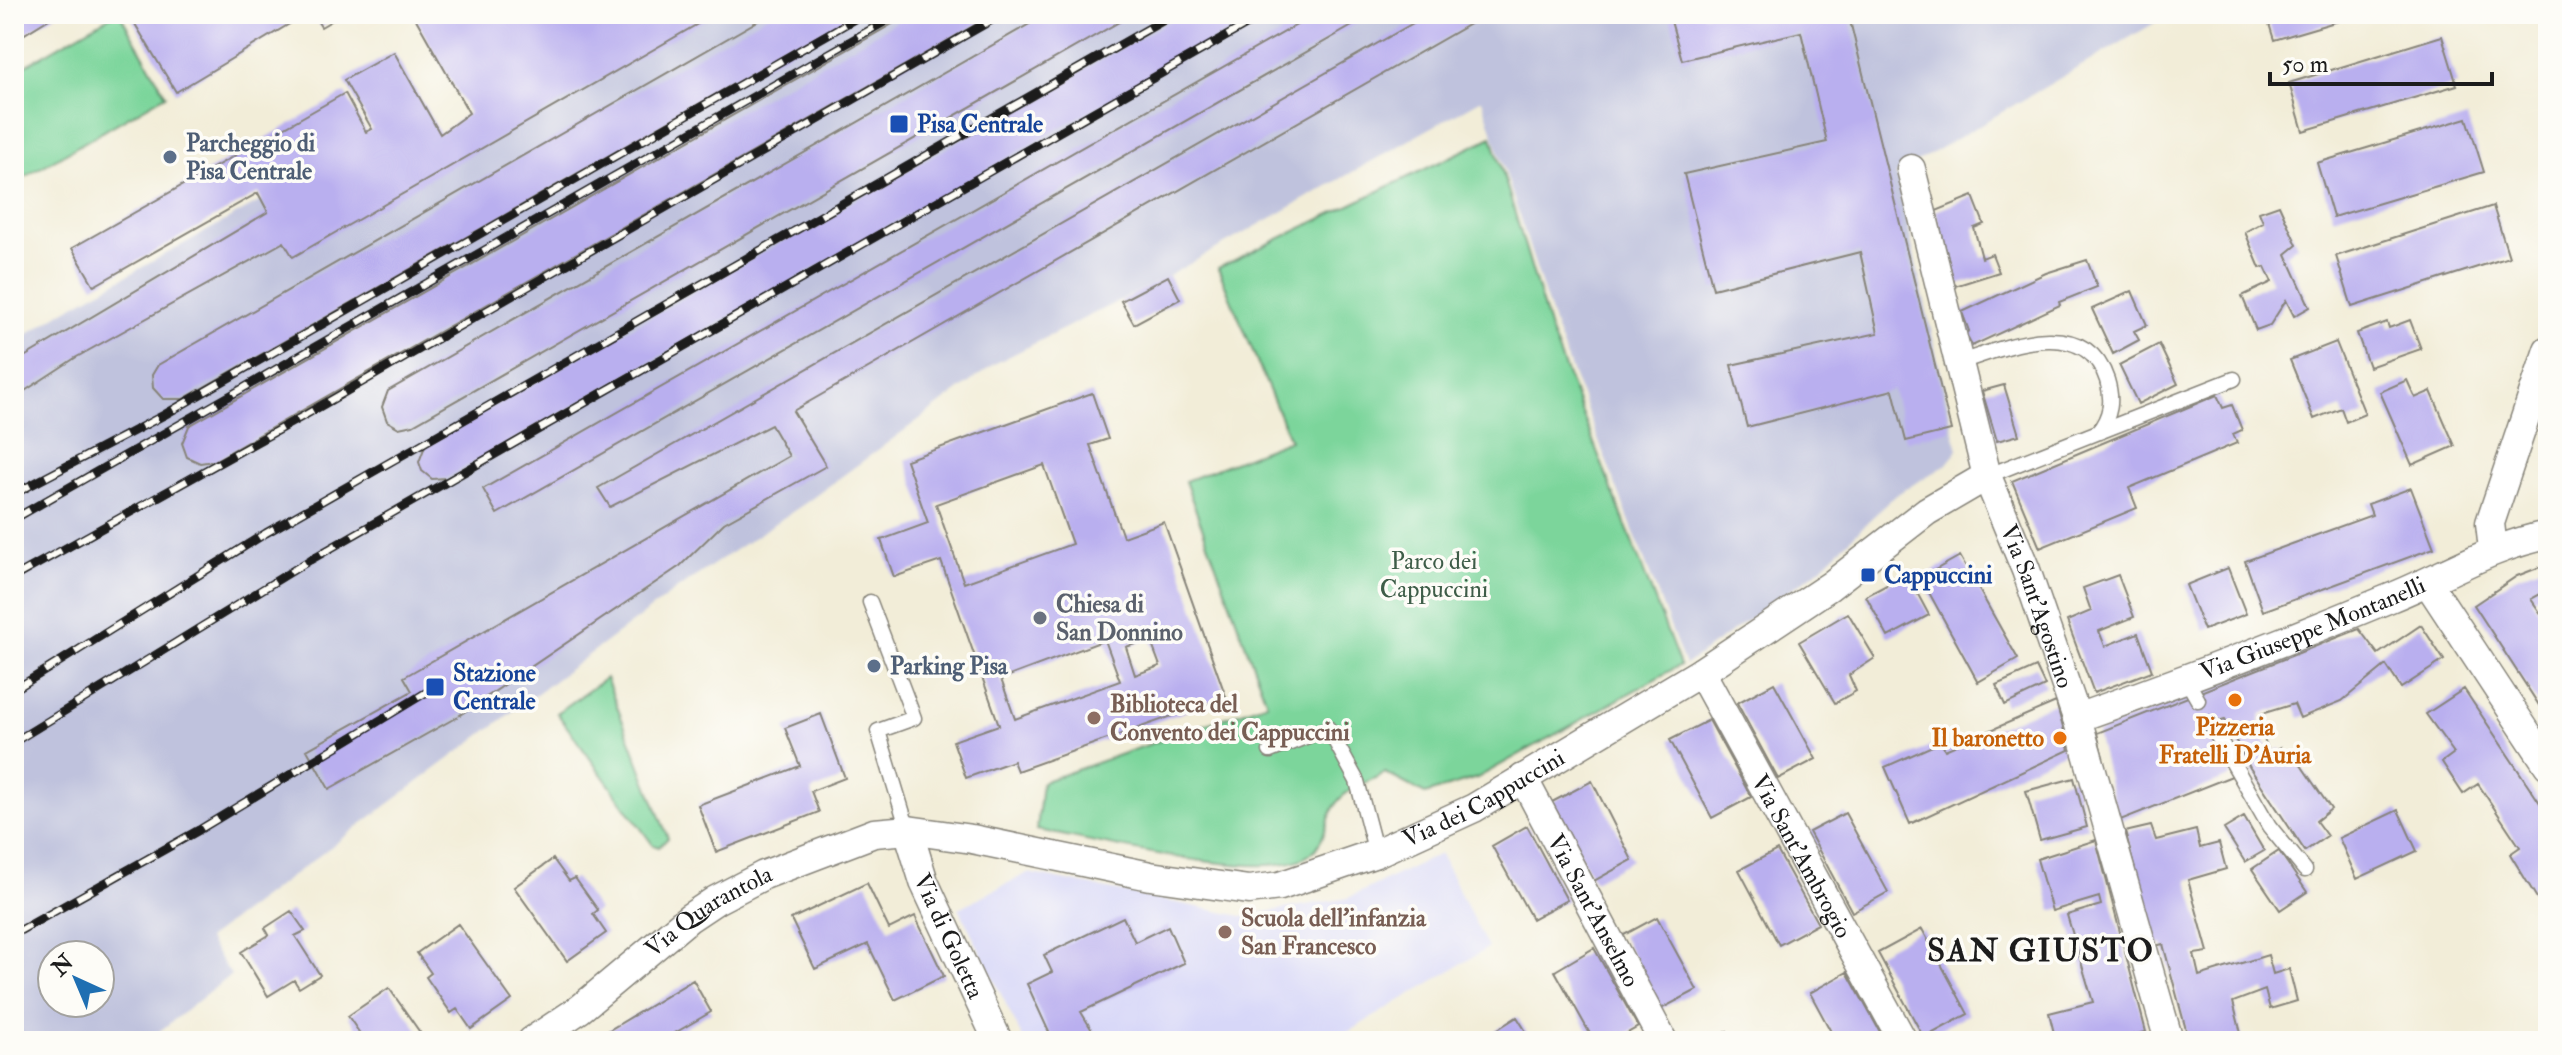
<svg xmlns="http://www.w3.org/2000/svg" width="2562" height="1055" font-family="'IM FELL Double Pica',serif">
  <style>
    .built { fill: #d7d7f8 }
    .industrial { fill: #bfc2dd; fill-rule: evenodd }
    .green { fill: #7cd59b; stroke: #4c785c; stroke-width: 2 }
    .building { fill: #b9afef; fill-rule: evenodd }
    .lines { fill: none; stroke-linecap: round; stroke-linejoin: round }
    .service-casing { stroke: #87847a; stroke-width: 17 }
    .minor-casing { stroke: #87847a; stroke-width: 31 }
    .service { stroke: #fff; stroke-width: 14 }
    .minor { stroke: #fff; stroke-width: 28 }
    .rail-casing { stroke: #1c1c1c; stroke-width: 9 }
    .rail { stroke: #fdfcf7; stroke-width: 6; stroke-dasharray: 18; stroke-linecap: butt }
    .transit-dot { fill: #1a4fb4; stroke: #fdfcf7; stroke-width: 3 }
    .service-dot { fill: #5c6f8a; stroke: #fdfcf7; stroke-width: 3 }
    .worship-dot { fill: #6b7280; stroke: #fdfcf7; stroke-width: 3 }
    .food-dot { fill: #e8710a; stroke: #fdfcf7; stroke-width: 3 }
    .education-dot { fill: #8d6e63; stroke: #fdfcf7; stroke-width: 3 }
    .labels { text-anchor: middle; stroke-width: 7; stroke-linejoin: round; paint-order: stroke }
    .transit-label { font-size: 24px; font-weight: bold; fill: #164399; stroke: #fdfcf7; text-anchor: start }
    .service-label { font-size: 24px; font-weight: bold; fill: #4e5e75; stroke: #fdfcf7; text-anchor: start }
    .park-label { font-size: 24px; fill: #3e5d48; stroke: #fdfcf7 }
    .worship-label { font-size: 24px; font-weight: bold; fill: #5b616d; stroke: #fdfcf7; text-anchor: start }
    .street-label { font-size: 24px; fill: #1c1c1c; stroke: #fdfcf7 }
    .education-label { font-size: 24px; font-weight: bold; fill: #785e54; stroke: #fdfcf7; text-anchor: start }
    .food-label { font-size: 24px; font-weight: bold; fill: #c56008; stroke: #fdfcf7 }
    .district-label { font-size: 32px; font-weight: bold; letter-spacing: 2px; fill: #1c1c1c; stroke: #fdfcf7 }
  </style>
  <rect width="100%" height="100%" fill="#fdfcf7"/>
  <filter id="ink" filterUnits="userSpaceOnUse"><feTurbulence type="fractalNoise" baseFrequency=".0125" numOctaves="2"/><feDisplacementMap in="SourceGraphic" scale="16" xChannelSelector="R" yChannelSelector="G"/><feConvolveMatrix kernelMatrix="1 2 1 2 8 2 1 2 1" color-interpolation-filters="sRGB"/></filter>
  <filter id="wash" filterUnits="userSpaceOnUse"><feTurbulence type="fractalNoise" baseFrequency=".006" numOctaves="4" result="noise"/><feDisplacementMap in="SourceGraphic" scale="32" xChannelSelector="R" yChannelSelector="G"/><feGaussianBlur stdDeviation="1.8" result="paint"/><feColorMatrix in="noise" values="0 0 0 0 0 0 0 0 0 0 0 0 0 0 0 0 0 1.4 0 .05"/><feComposite in="paint" operator="in"/></filter>
  <g filter="url(#wash)">
    <rect width="100%" height="100%" fill="#f2edd8"/>
    <path class="built" d="M1440,854L1488,948L1333,1041H1024L959,908L1028,873L1242,916L1348,898Z"/>
    <path class="industrial" d="M661,14H2170L1896,174L1958,450L1946,465L1894,496L1821,568L1685,665L1556,330L1482,99L1168,276L996,363L807,502L680,587L207,939L231,975L147,1041H14V343L64,311L364,143L382,172ZM52,955H100V1003H52Z"/>
    <path class="green" d="M114,14H120L166,95L14,183V72Z
      M1492,137L1550,330L1680,665L1477,778L1425,794L1385,773C1372,780 1347,789 1338,801C1326,816 1327,842 1309,855C1267,885 1092,840 1037,830L1042,782L1267,703L1185,481L1290,440L1218,268Z
      M606,678L668,838L659,847L653,845L557,713Z"/>
    <g id="blocks">
      <path class="building" d="M14,14H57L18,38L14,31Z
        M141,14H306L176,92L132,19Z
        M313,14H343L321,27Z
        M413,14H715L293,257L284,242L75,358L14,398V363L268,212L258,193L94,286L72,248L345,93L366,132L372,129L344,80L394,52L440,134L469,113Z
        M770,14H856L183,399H163L153,388L152,375L158,365Z
        M910,14H994L214,461L200,463L187,457L182,443L189,426Z
        M1047,14H1133L413,425L399,428L387,421L382,407L388,391Z
        M1182,14H1259L446,478L432,479L422,471L419,462L425,446Z
        M1316,14H1373L497,514L483,489Z
        M1429,14H1487L793,411L826,466L724,523L680,566L457,717L329,789L307,750L412,691L404,677L789,456L771,425L610,507L598,488Z
        M1669,14H1858L1849,17L1951,430L1906,441L1893,390L1747,427L1731,365L1878,333L1860,252L1713,289L1684,174L1827,142L1801,32L1682,60Z
        M2266,14H2359V15L2274,40Z
        M2442,36L2457,85L2303,131L2289,83Z
        M2467,118L2484,172L2333,217L2317,163Z
        M1973,196L1984,224L1974,228L1982,258L1992,254L1999,272L1955,286L1936,211Z
        M2279,205L2297,245L2286,254L2310,307L2294,316L2286,300L2270,325L2256,330L2242,296L2272,282L2265,267L2260,268L2245,232L2263,222L2259,212Z
        M2493,206L2509,257L2352,307L2336,256Z
        M2087,260L2097,287L2059,302L2060,305L1972,346L1965,333L1969,331L1962,312L2046,273Z
        M1168,276L1180,299L1134,324L1121,301Z
        M2132,291L2147,325L2134,331L2139,340L2113,354L2092,309Z
        M2410,320L2421,349L2369,367L2357,333L2387,322L2389,328Z
        M2336,342L2365,414L2346,422L2341,408L2314,419L2290,360Z
        M2159,344L2178,384L2138,404L2119,365Z
        M2407,380L2415,398L2431,391L2455,446L2412,465L2380,392Z
        M2004,385L2019,435L1997,441L1982,391Z
        M1092,393L1108,439L1090,445L1123,537L1164,522L1226,697L1017,771L1013,761L966,778L953,741L999,725L941,561L894,577L881,540L928,523L906,460ZM1044,465L1072,544L964,583L936,504ZM1150,639L1160,666L1135,675L1126,647ZM1105,640L1120,681L1015,719L1001,679Z
        M2217,395L2223,408L2232,405L2242,430L2233,434L2237,443L2129,488L2137,508L2040,548L2012,481Z
        M2411,488L2434,548L2263,611L2245,561L2372,515L2368,504Z
        M1960,556L2018,659L1978,682L1921,578Z
        M2548,564V590L2531,599L2548,624V719L2474,605L2517,576Z
        M2228,568L2246,614L2204,630L2186,585Z
        M1907,574L1929,615L1888,637L1866,596Z
        M2118,575L2134,617L2099,631L2105,646L2138,633L2152,671L2094,693L2067,621L2091,611L2083,588Z
        M1848,613L1875,658L1849,675L1856,691L1835,703L1799,642Z
        M2421,625L2444,660L2401,688L2386,665L2342,701L2300,718L2294,704L2261,714L2259,726L2270,754L2280,748L2287,761L2296,758L2331,809L2316,821L2327,836L2305,851L2250,768L2225,720L2204,726L2232,776L2118,821L2097,733L2359,629L2378,654Z
        M2036,667L2045,686L2005,705L1996,685Z
        M1774,683L1816,759L1778,779L1737,703Z
        M2464,689L2548,815V916L2510,854L2520,847L2478,784L2463,794L2442,762L2454,753L2426,714Z
        M2056,702L2069,750L1910,824L1885,767L1941,742L1945,750Z
        M821,714L845,778L811,791L819,812L716,852L698,805L800,766L785,728Z
        M1709,720L1751,797L1712,818L1670,740Z
        M2074,778L2087,827L2040,840L2026,791Z
        M1592,781L1632,860L1594,881L1552,802Z
        M2398,810L2417,851L2357,879L2339,838Z
        M1845,813L1888,892L1852,912L1809,832Z
        M2244,817L2264,851L2245,862L2224,829Z
        M1527,826L1567,900L1532,919L1492,846Z
        M2151,826L2156,840L2196,830L2200,848L2219,843L2226,869L2188,880L2208,952L2194,954L2199,976L2268,955L2273,974L2289,969L2297,1001L2270,1009L2265,990L2233,1002L2243,1041H2189L2163,944L2155,946L2125,832Z
        M2096,840L2146,1032L2108,1041H2056L2049,1013L2093,1002L2067,915L2101,905L2099,897L2052,911L2037,859Z
        M1777,850L1818,924L1779,945L1739,870Z
        M2279,851L2307,892L2280,910L2252,869Z
        M553,859L569,881L575,878L598,910L593,914L606,933L567,961L514,887Z
        M867,883L889,929L915,916L944,976L895,1000L868,944L815,969L791,919Z
        M291,911L305,931L295,936L320,975L299,988L294,980L268,996L241,952L269,935L265,928Z
        M1123,917L1135,942L1168,926L1184,963L1081,1012L1093,1032L1074,1041H1053L1027,984L1052,972L1044,955Z
        M1657,917L1697,990L1661,1009L1622,936Z
        M458,924L512,1000L471,1029L457,1009L451,1013L426,977L431,973L417,953Z
        M1922,929L1968,1014L1924,1038L1878,953Z
        M1594,948L1638,1027L1613,1041H1594L1555,971Z
        M1847,972L1885,1041H1836L1810,993Z
        M693,980L711,1012L661,1041H591Z
        M389,988L426,1041H365L348,1016Z
        M1517,1017L1532,1041H1479Z
        M1727,1031L1733,1041H1708Z"/>
    </g>
  </g>
  <g filter="url(#ink)">
    <use href="#blocks" fill-opacity="0" stroke="#87847a" stroke-width="2"/>
    <g class="lines">
      <g class="service-casing">
        <path id="service" d="M1958,363C2005,347 2085,313 2107,380C2113,400 2111,416 2098,432L1987,476
          M2099,432L2234,379
          M870,602L914,718L878,731L908,830
          M2186,679L2198,700
          M2210,723L2269,826L2305,870
          M1270,751L1328,728L1357,781L1376,853"/>
      </g>
      <g class="minor-casing">
        <g id="minor">
          <path id="s1" d="M1911,169L1987,476L2026,570L2077,718L2169,1041"/>
          <path d="M2493,549L2490,523L2548,350"/>
          <path d="M2428,583L2548,765"/>
          <path id="s2" d="M1701,672L1903,1041"/>
          <path id="s3" d="M2077,718C2182,681 2287,641 2390,598C2443,577 2491,546 2548,535"/>
          <path id="s4" d="M1523,778L1663,1041"/>
          <path id="s5" d="M908,830L924,882L998,1041"/>
          <path id="s6" d="M532,1041L580,1009L689,918L716,900L764,875L874,833L908,830L972,839L1150,876L1249,890L1280,886L1376,853L1474,808L1701,672L1830,586L1927,511L1987,476"/>
        </g>
      </g>
      <use href="#service" class="service"/>
      <use href="#minor" class="minor"/>
      <g class="rail-casing">
        <path id="rail" d="M14,494L164,415L863,14
          M14,519L898,14
          M14,577L305,415L1002,14
          M14,690L266,533L1174,14
          M14,742L310,560L1265,14
          M14,934L199,830L435,687"/>
      </g>
      <use href="#rail" class="rail"/>
    </g>
  </g>
  <g class="transit-dot">
    <rect x="889" y="114" width="20" height="20" rx="4"/>
    <rect x="1860" y="567" width="16" height="16" rx="4"/>
    <rect x="425" y="677" width="20" height="20" rx="4"/>
  </g>
  <g class="service-dot">
    <circle cx="170" cy="157" r="8"/>
    <circle cx="874" cy="666" r="8"/>
  </g>
  <circle class="worship-dot" cx="1040" cy="618" r="8"/>
  <g class="food-dot">
    <circle cx="2235" cy="700" r="8"/>
    <circle cx="2060" cy="738" r="8"/>
  </g>
  <g class="education-dot">
    <circle cx="1094" cy="718" r="8"/>
    <circle cx="1225" cy="932" r="8"/>
  </g>
  <g class="labels">
    <g class="transit-label">
      <text x="917" y="132">Pisa Centrale</text>
      <text x="1884" y="583">Cappuccini</text>
      <text x="453" y="681">Stazione<tspan x="453" dy="28">Centrale</tspan></text>
    </g>
    <g class="service-label">
      <text x="186" y="151">Parcheggio di<tspan x="186" dy="28">Pisa Centrale</tspan></text>
      <text x="890" y="674">Parking Pisa</text>
    </g>
    <g class="park-label">
      <text x="1434" y="569">Parco dei<tspan x="1434" dy="28">Cappuccini</tspan></text>
    </g>
    <g class="worship-label">
      <text x="1056" y="612">Chiesa di<tspan x="1056" dy="28">San Donnino</tspan></text>
    </g>
    <g class="street-label">
      <text dy="8" stroke="none"><textPath href="#s1" startOffset="456">Via Sant'Agostino</textPath></text>
      <text dy="8" stroke="none"><textPath href="#s3" startOffset="252">Via Giuseppe Montanelli</textPath></text>
      <text dy="8" stroke="none"><textPath href="#s6" startOffset="1038">Via dei Cappuccini</textPath></text>
      <text dy="8" stroke="none"><textPath href="#s2" startOffset="210">Via Sant'Ambrogio</textPath></text>
      <text dy="8" stroke="none"><textPath href="#s4" startOffset="150">Via Sant'Anselmo</textPath></text>
      <text dy="8" stroke="none"><textPath href="#s6" startOffset="220">Via Quarantola</textPath></text>
      <text dy="8" stroke="none"><textPath href="#s5" startOffset="114">Via di Goletta</textPath></text>
    </g>
    <g class="education-label">
      <text x="1110" y="712">Biblioteca del<tspan x="1110" dy="28">Convento dei Cappuccini</tspan></text>
      <text x="1241" y="926">Scuola dell'infanzia<tspan x="1241" dy="28">San Francesco</tspan></text>
    </g>
    <g class="food-label">
      <text x="2235" y="735">Pizzeria<tspan x="2235" dy="28">Fratelli D'Auria</tspan></text>
      <text x="2044" y="746" text-anchor="end">Il baronetto</text>
    </g>
    <g class="district-label">
      <text x="2041" y="961">SAN GIUSTO</text>
    </g>
  </g>
  <rect width="2562" height="1055" fill="none" stroke="#fdfcf7" stroke-width="48"/>
  <g transform="translate(76 979) rotate(316)"><circle r="38" fill="#fdfcf7" stroke="#a3a29f" stroke-width="2"/>
  <path d="M0-6L14 30L0 20L-14 30Z" fill="#1f6fb2"/>
  <text y="-12" font-size="22" font-weight="bold" text-anchor="middle" fill="#1c1c1c">N</text>
  </g>
  <path d="M2270 72v12h222v-12" fill="none" stroke="#1c1c1c" stroke-width="4"/>
  <text x="2282" y="72" font-size="24" fill="#1c1c1c" stroke="#fdfcf7" stroke-width="6" paint-order="stroke">50 m</text>
</svg>
